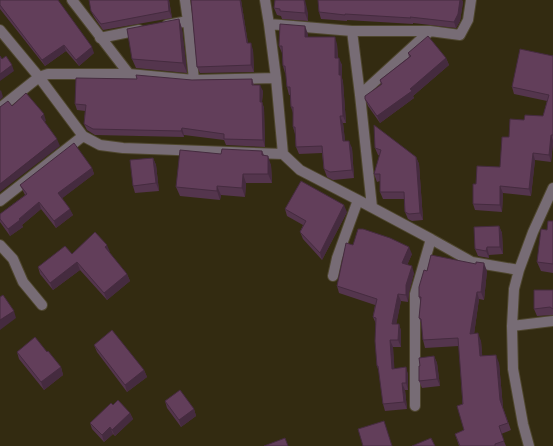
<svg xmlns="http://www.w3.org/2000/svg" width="553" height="446" font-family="'Golos Text',sans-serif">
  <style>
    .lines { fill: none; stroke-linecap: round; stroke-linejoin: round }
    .minor-casing { stroke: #4e462e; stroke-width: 12 }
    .minor { stroke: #776c75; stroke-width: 10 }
    .wall { fill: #54354d }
    .shaded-wall { fill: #452b3f }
    .building { fill: #623e5a; stroke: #452b3f }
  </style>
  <rect width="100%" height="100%" fill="#332b11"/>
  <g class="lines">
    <g class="minor-casing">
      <path id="minor" d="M72,0L129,74
        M185,0L188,21
        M265,0L269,24
        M167,25L188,21L194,80
        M0,30L39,77L83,136
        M352,31H430
        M100,38L139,30
        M0,108L39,77L48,74H129L194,80L276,78
        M358,200L300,170L283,154L276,78L269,24L352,31L360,95
        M0,201L83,136L100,145L123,148L283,154
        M372,207L360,95L430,31L460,35L468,20L471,0
        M0,245L13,259L23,282L42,305
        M333,276L337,258L358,200L431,239
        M512,326L553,321
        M415,406V294L431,239L472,262L519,270
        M529,446L523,424L513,369L512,326L514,289L519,270L533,232L553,188"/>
    </g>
    <use href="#minor" class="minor"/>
  </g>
  <path class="wall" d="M0,0L94,53L79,66L66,51L45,66L0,9Z
    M169,0L172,18L103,30L94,17L91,11Z
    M191,0H241L248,43L253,50L254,72L200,73L197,67Z
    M275,0L308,13V21L282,19L281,16L277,15L274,8Z
    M318,0H462L463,2L460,21L456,28L413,23V24L347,20V21L321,19L319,12Z
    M179,19L182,29L187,73L136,68L132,59Z
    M308,34V37L337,44L338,58L342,65V78L343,82L346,123H343L345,141L352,148L354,178L333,180L327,177L324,169L322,153L299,154L296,147L295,134L293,127V113L291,107L290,95H289L287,87L286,73H285L283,66L282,53L279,46Z
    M408,53L446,58L449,65L413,96L414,98L380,123L368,106L365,99L381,85L380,80L409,57Z
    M553,55V144L551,162L535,160L531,196L503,193L502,212L475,210L473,204L476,184L500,167L509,137L524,120L543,116L547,101L514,94L512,87L553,56Z
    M252,79L254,85L263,91L262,102L264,108L265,147L226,145L224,140L184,135V137L95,135L87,130L84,124L85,111L77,110L75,104L192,80Z
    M375,148L416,157L419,164L423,220L412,221L408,219L405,212L404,199H383L380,192V181L377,182L374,174L380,156L378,155Z
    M262,151L264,155L271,165L272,183H246L245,197L221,195L220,200L180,196L176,187L221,154Z
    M153,158L156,165L159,191L135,193L133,186Z
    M92,168L94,174L62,198L73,215L56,228L41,209L22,225L23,227L10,236L0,222V214L25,195L20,185Z
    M285,209L347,212L322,260L303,239L300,232L303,225L287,216Z
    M553,221V273L541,271L537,262L547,230Z
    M499,226L502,233L503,254L489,255V258L478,256L475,249Z
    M353,245L412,254L407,265L414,273L409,292L408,302L401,301L396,324H399L401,331V347H393L394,369L406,367L408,375V390H405L407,409L385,411L383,404L379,372L377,366L376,324L373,317L375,305L339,293L337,286Z
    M110,252L109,253L127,274L130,281L107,300L80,270L53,290L40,274L38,267L72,254Z
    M487,271L484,300L479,299L474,334L481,341L482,356L499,363L503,408L511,430L501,434L506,446H459L455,434L464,430L459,346L425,348L423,340L422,325L419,318L421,303L419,297Z
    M553,290V315L537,316L534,309Z
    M94,345L144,370L147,377L127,392L97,352Z
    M17,352L61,367L63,375L44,390L19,359Z
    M434,356L437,363L440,386L422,388L419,381L420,366Z
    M165,401L194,409L196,416L181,427L167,408Z
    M130,413L133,419L115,436L113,434L104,442L92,429L90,423Z"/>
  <path class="shaded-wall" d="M168,0H169L172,18L169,11Z
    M240,0H241L249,50L247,43Z
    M304,0H305L308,13V21L305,13Z
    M460,0H462L463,2L460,21L456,28L454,22Z
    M179,19L182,29L187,73L183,63Z
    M305,26L308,34V45L305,37Z
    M335,37L337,44L338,65L335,58Z
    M251,43L253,50L254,72L251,65Z
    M64,45L66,51L45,66L42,60Z
    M92,47L94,53L79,66L76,60Z
    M339,58L342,65V78L343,82L346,123L343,116L339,75Z
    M446,58L449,65L413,96L414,98L380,123L377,116L410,89Z
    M12,65L14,71L0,81V74Z
    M260,85L263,91L262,102L264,108L265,147L263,140L260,102Z
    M1,90L3,97L0,100V91Z
    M44,114L46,121L43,123L41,117Z
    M340,116L343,123L346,149L343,141Z
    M182,128L184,135V137L181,131Z
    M551,135L553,141L551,162L549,155Z
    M57,139L60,146L0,192V184Z
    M349,141L352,148L354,178L352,170Z
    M533,153L535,160L531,196L529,189Z
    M268,156L271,165L272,183L268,174Z
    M416,157L419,164L423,220L420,213Z
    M153,158L156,165L159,191L156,183Z
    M92,168L94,174L60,200L58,193Z
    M243,174L246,183L245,197L242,188Z
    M217,186L221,195L220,200L217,191Z
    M500,186L503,193L502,212L500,205Z
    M39,202L41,209L22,225L23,227L10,236L8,229Z
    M344,205L347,212L322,260L320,253Z
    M70,209L73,215L56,228L54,221Z
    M499,226L502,233L503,254L500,247Z
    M107,245L110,252L107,255L105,247Z
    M409,247L412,254L405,270L402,263Z
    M487,247L489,255V258L486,251Z
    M77,262L80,270L53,290L50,283Z
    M484,263L487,271L484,300L481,292Z
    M412,266L414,273L409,292L408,302L406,295V285Z
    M127,274L130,281L107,300L104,293Z
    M477,292L479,299L473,342L470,334Z
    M398,294L401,301L395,331L392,324Z
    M14,311L16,318L0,330V320Z
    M399,324L401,331V347L398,340Z
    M478,333L481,341L483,364L480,356Z
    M390,340L393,347L395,376L392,369Z
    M496,355L499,363L503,408L500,400Z
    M434,356L437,363L440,386L437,379Z
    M61,367L63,375L44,390L41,382Z
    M406,367L408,375V390L406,383Z
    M144,370L147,377L127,392L125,385Z
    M402,383L405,390L407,409L404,402Z
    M194,409L196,416L181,427L179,420Z
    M130,413L133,419L115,436L112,430Z
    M110,427L113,434L104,442L102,435Z"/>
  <path class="building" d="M0,0H58L92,47L76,60L64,45L42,60L0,5Z
    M89,0H168L169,11L101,24L91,11Z
    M191,0H240L247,43H251V65L197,67Z
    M275,0H304L305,6V13L280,11V9L274,8Z
    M318,0H460L458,14L454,22L410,17L411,18L345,14V15L319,12Z
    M179,19L183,63L132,59L127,29Z
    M280,24L305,26V37H335V58H339V75H341L343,116H340L343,141H349L352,170L330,172L324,169L322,146L296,147L295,127H293V107H291L290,87H287L285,66H283L282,46H279Z
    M428,36L446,58L410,89L412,91L377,116L365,99V96L382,84L380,80L411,56L408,53Z
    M520,49L553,56V55V135H551L549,155L533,153L529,189L500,186V205L473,204V184H476L477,166L500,167L502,137H509L510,119L524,120L525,115L543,116L549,95L512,87Z
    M0,56L2,59L6,56L12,65L0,74Z
    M136,75L192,80L252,79V85H260V102H262L263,140L224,139V134L182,128L181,131L93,129L84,124L86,105L75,104L76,78L137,79Z
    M26,93L44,114L41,117L57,139L0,184V107L8,101L12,106Z
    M374,125L416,157L420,213L409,214L405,212L404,192H380V174H374L381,150L375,148Z
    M74,143L92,168L58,193L70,209L54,221L39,202L19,219L20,220L8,229L0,219V214L27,194L20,185Z
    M222,149L262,151V155L268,156V174H243L242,188L217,186V191L176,187L180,150L221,154Z
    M153,158L156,183L133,186L130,160Z
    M301,181L344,205L320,253L300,232L306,221L285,209Z
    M548,221H553V264L537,262L541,229L547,230Z
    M499,226L500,247H487L486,251L475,249L474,227Z
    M358,229H363L390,238L409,247L402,263L412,266L406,285V295L398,294L392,324H399L398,340H390L392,369L406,367V383H402L404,402L383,404L378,366H377L375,341L376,318L373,317L377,299L337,286L346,243L353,245Z
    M95,232L107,245L105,247L127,274L104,293L77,262L50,283L38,267L65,246L72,254Z
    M431,255L476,264V262L484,263L481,292H477L470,334L478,333L480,356L496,355L500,400L508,423L499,426L504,441L495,444V446H460L455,434L464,430L457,406L463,404L458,338L423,340L421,319L419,318L421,297H419V287L424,270L427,271Z
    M534,290H553V309L550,307L534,309Z
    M3,295L14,311L0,320V297Z
    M112,330L144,370L125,385L94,345Z
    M35,337L47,352L48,351L61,367L41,382L17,352Z
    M434,356L437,379L419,381V366H420L419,358Z
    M180,390L194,409L179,420L165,401Z
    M118,400L130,413L112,430L110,427L102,435L90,423L111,403L113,405Z
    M384,421L392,446H363L358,429Z
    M285,438L288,446H264Z
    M431,438L435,446H412Z"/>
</svg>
